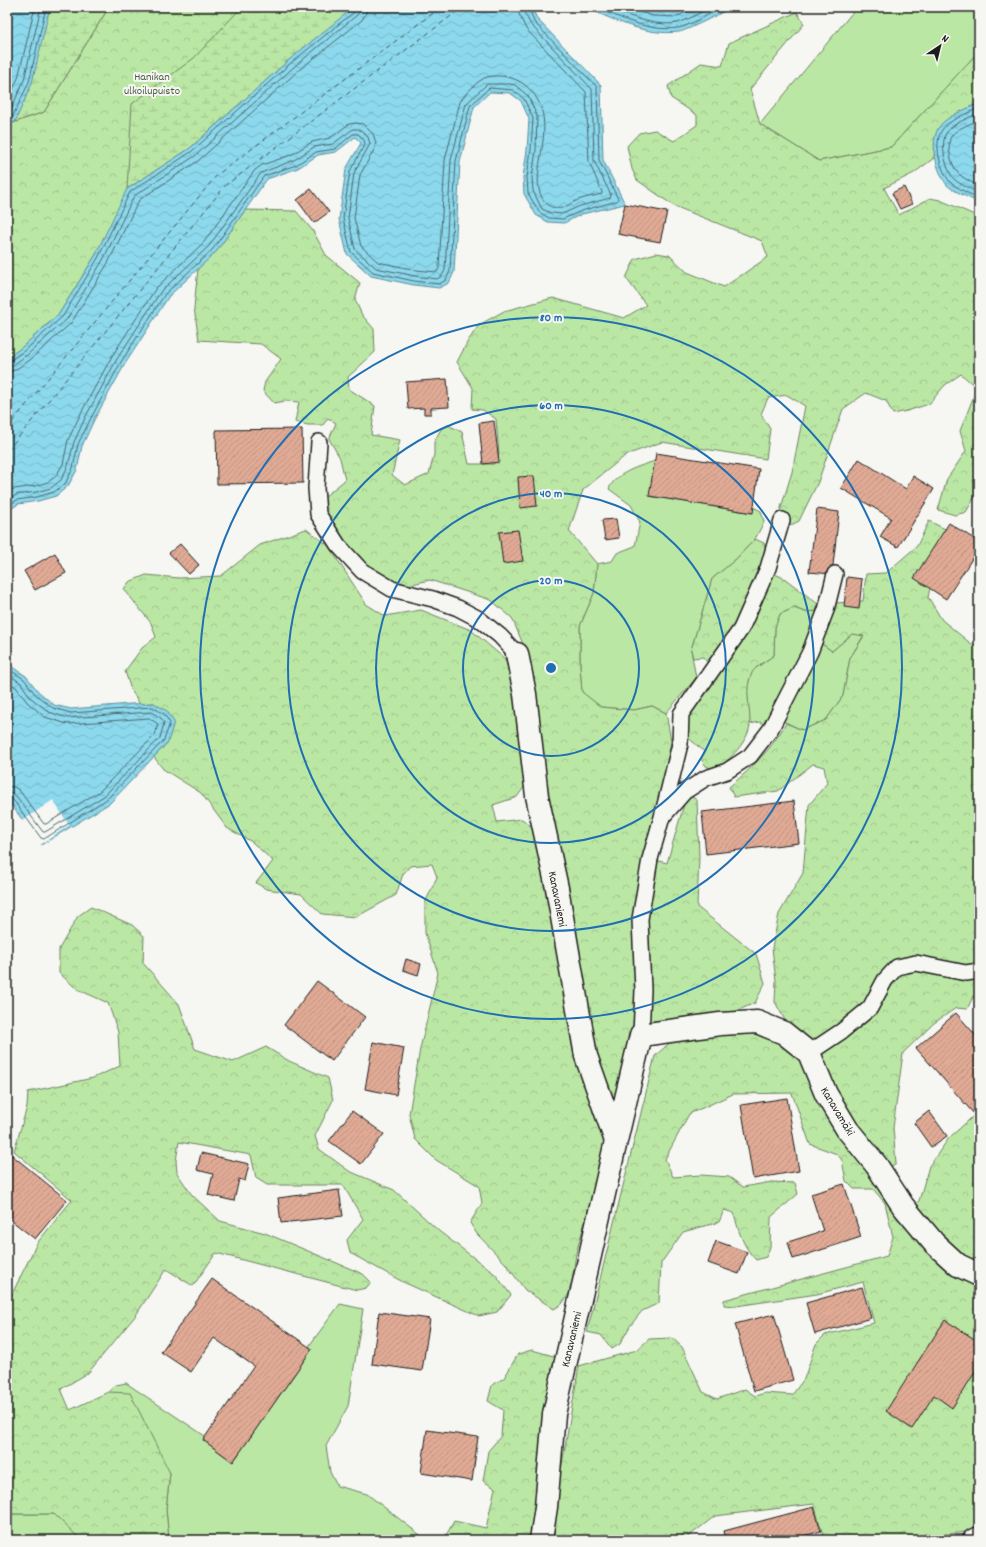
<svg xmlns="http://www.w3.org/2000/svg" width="986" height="1547" font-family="Dekko,sans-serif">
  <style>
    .grass { fill: #bbe7a5; stroke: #6c8260 }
    .forest { fill: url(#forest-crowns); stroke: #6c8260 }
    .wetland { fill: url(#wetland-marsh); stroke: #6c8260 }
    .water { fill: url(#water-waves); stroke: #5f8d99 }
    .pier { fill: #f6f6f2 }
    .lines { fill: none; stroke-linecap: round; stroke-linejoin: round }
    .shore { stroke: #49676f; stroke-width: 1 }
    .ferry { stroke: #3e545a; stroke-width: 1; stroke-dasharray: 5 4; stroke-linecap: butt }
    .building { fill: url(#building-hatch); stroke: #1c1c1c }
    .lane-casing { stroke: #1c1c1c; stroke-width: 18 }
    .street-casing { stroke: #1c1c1c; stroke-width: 25 }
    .lane { stroke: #f6f6f2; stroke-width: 15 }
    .street { stroke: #f6f6f2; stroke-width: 22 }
    .ring { fill: none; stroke: #1f6fb2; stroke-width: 2 }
    .labels { text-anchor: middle; stroke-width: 4; stroke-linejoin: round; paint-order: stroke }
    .park-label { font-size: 12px; fill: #4c5945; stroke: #f6f6f2 }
    .street-label { font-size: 12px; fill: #1c1c1c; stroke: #f6f6f2 }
    .centre { fill: #1f6fb2; stroke: #f6f6f2; stroke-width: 2 }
    .ring-label { font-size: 12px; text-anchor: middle; font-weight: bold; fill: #1f6fb2; stroke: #f6f6f2; stroke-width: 4; stroke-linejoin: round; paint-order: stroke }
  </style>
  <defs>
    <pattern id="forest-crowns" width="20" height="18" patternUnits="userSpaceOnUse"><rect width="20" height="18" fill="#bbe7a5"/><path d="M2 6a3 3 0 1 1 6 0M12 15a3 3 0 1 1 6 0" fill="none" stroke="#a0c68d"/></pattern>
    <pattern id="wetland-marsh" width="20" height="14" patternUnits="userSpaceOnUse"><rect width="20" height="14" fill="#bbe7a5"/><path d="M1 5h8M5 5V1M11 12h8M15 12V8" fill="none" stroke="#a0c68d"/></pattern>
    <pattern id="water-waves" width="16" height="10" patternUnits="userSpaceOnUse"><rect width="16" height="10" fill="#8cd8ec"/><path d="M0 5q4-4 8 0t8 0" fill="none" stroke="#78b9ca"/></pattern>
    <pattern id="building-hatch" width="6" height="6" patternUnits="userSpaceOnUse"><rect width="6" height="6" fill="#e0aa95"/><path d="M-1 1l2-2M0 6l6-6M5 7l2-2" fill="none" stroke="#c09280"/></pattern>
  </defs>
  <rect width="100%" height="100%" fill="#f6f6f2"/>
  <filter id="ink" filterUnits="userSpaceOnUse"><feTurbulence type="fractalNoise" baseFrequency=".025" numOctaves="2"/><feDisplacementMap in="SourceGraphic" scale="8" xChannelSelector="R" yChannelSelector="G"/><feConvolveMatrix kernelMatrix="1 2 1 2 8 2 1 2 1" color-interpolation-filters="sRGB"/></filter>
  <g filter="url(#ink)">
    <path class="grass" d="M857,7H979V51L891,147L819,161L760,124Z
      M655,461L650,496L752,513L753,507L761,511L764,522L755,539L736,559L712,579L691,650L696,678L666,713L652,706L634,710L601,707L582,693L580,667V626L594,593L597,564L612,561L617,553L635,546L640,522L631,505L609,489C615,473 640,466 655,461Z
      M794,608L805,612L816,611L819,616L806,649L766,725L760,722L750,724L747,688L752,671L774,655L775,627L780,614Z
      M852,634L864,635L850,658L843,696L826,720L802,730L781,720L817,647L822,644L832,651Z
      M340,1304L363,1309L348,1406L326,1446L330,1472L337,1486L367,1494L424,1538L420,1540H169L166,1509L170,1473L108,1392L116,1385L126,1383L205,1436L203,1440L233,1462L312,1349L309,1346Z
      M7,1514H54L79,1537V1540H7Z"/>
    <path class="forest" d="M109,7H354L95,256L59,314L21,348L7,358V125L44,112Z
      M797,12L804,24L750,89L760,124L819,161L891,147L979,51V103L954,115L935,139L934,158L914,173L884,188L899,215L930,198L940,200L979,217V490L966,512L955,515L938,510L947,479L966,451L960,431L977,388L961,374L945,385L929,404L907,411L893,414L886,401L866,393L843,409L818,482L799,521L791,525L780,511L792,472L805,406L787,395L768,398L761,414L770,429L766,459L662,442L626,455L583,490L569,531L597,564L594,593L580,626V667L582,692L601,707L634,710L652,706L666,713L671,741L658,817L647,858L667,863L685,801L692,797L697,800L699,857L697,907L756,954L765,983L755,1003L727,1015L633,1028L620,1102L612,1106L591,1039L569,921L540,742L531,663L512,618L491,600L430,580L403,586L385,580L364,567L322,512L324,497L345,480L340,458L329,439L336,423L328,418L323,425H308L295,422L299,402L286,401L274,403L263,391L265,382L281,359L261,344L199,340L194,308L198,268L216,252L245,210L296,211L313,231L326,255L360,283L355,300L362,315L374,329L375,352L348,377L349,389L375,406L371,435L400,440L392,475L405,485L429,474L434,455V442L441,429L448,425L462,432L469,464H494L499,454L496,419L483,410L472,409L473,388L457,362L468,341L479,325L504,311L553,298L624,318L646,305L626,278L635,259L656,253L669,255L687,272L724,287L768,257L762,241L674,206L637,180L632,169L627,146L639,133L655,130L674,141L697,125V115L671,98L668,86L701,63L722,66L729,43Z
      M929,521L951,532L935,566L928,597L942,620L970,643L979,647V994L972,999L967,1009L956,1008L934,1023L903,1053L893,1128L896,1163L885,1171L912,1207L919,1201L929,1166L949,1138L979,1111V1530L942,1535L929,1540H828L823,1535L814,1504L715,1516L684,1540H549L579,1366L637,1350L649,1339L672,1338L682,1347L703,1392L717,1399L745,1389L755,1396L765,1393L792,1395L804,1379L816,1344L825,1335L874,1323L863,1282L817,1294L736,1306L724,1305V1300L887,1256L893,1237L885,1203L873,1189H854L846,1181L842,1160L837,1154L810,1144L792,1093L733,1094L689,1114L665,1159L673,1177L701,1175L729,1177L743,1187L772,1182L795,1183L798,1194L771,1217L770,1247L766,1257L756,1260C743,1247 738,1230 734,1213L724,1210L719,1222L683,1232L661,1263L659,1303L642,1311L630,1326L620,1344L612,1349L601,1335L587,1332L655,1056L675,1038L755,1031L778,1043L811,1068L801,1032L786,1022L775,1002L776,981L772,948L779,914L803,873L809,805L827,783L824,767L813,764L778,791L734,797L729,787C753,767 771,750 786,723L802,730L826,720L843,696L850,658L864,636L852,634L832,651L822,644L836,603L863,601L866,574L886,573L917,546Z
      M306,529L328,545L366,604L385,616L421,610L471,630L505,659L518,699L530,779L517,797L493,805L497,822L522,819L537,831L609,1140L576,1253L571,1291L562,1304L554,1309L525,1290L506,1264L477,1234L470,1223L482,1203L479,1186L436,1160L415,1139L409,1114L420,1049L438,973L425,933V903L437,877L432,864L410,866L403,874L396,895L356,917L322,914L301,894L266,889L256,883L273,861L252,842L227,828L201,793L163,769L154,757L168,742L154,703L140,704L131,690L125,671L142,648L156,637L151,623L124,589L129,582L146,575L179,578L221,576L260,545Z
      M755,539L764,543L770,572L784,578L818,604L816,611L805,612L794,608L780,614L775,627L774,655C768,660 755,666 752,673C744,688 750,705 750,722C751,739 728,762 715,770L706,766L701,759L705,752L686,736L687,718L717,674L703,657L693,658L691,650L712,579L736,559Z
      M91,907L132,925L144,936L143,963L179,1004L195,1049L233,1062L266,1047L289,1061L328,1078L333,1100L315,1136L319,1149L349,1171L394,1190L440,1232L495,1274L511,1295L497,1312L479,1316L403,1282L350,1253L347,1240L363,1219L343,1185H267L256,1178L251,1155L179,1142L176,1161L177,1173L192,1195L220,1221L265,1233L363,1274L371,1282L366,1288L357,1290L216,1253L193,1286L166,1269L136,1315L88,1373L61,1389L70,1410L108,1392L130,1393L170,1473L166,1509L169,1540H79L78,1537L54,1514H7V1315L11,1296L37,1243L72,1200L14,1151L27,1107L28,1092L93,1078L120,1066L118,1032L108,1003L77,989L59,973V949L78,916Z
      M532,1350L557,1357L534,1540H420L424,1538L444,1539L454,1521L486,1528L495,1488L483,1481L488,1451L501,1436L503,1410L488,1401L492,1385L504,1378L518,1354Z"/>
    <path class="wetland" d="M7,7H109L44,112L7,125Z
      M242,7H403L290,59L189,149L127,189L132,104L194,58Z"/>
    <path class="water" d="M7,7H50L32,83L15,122L7,125Z
      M354,7H532L537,19L601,85L603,160L625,204L582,214L564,223L548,222L536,215L524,194L523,177L527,150L529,119L521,101L510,93L490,92L474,107L460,162L454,272L449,283L439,288L414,285L371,276L347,254L339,219L346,169L361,143L355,137L336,152L318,155L298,168L267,179L216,252L169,296L125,364L94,420L82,446L77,470L68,486L56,496L38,501L18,504L7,512V358L21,348L59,314L95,256L127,189L189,149L290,59Z
      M585,7H731C724,12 686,31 679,32C645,36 614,20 585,7Z
      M979,103V203C972,199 951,190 947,185C936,171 929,142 939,127C946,116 968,109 979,103Z
      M7,661L9,665L26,676L38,691L54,705L71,709L130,704L154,703L167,711L174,722L168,742L110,803L41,845L7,799Z"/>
    <path class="pier" d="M53,800L69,825L39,846L22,821Z"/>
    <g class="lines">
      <path class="shore" d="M595,7C620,18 650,32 678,28C687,27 713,12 723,7
        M607,7C629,16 654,27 677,23C687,21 702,11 711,7
        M622,7L654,16L676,17L697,7
        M7,103L18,78L35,7
        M979,108C969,113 948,120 942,130C933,144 940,169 950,182C955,187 972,195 979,199
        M979,113C969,118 953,123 947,132C939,143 946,170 954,179C960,185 972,189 979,193
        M7,115L9,114L24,80L41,7
        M979,120C970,124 958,128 952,135C945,144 952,169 960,175C966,180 973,183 979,186
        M7,121L12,118L29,82L46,7
        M7,361L11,360L24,351L63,316L98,258L130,192L191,152L292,62L354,12L356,7
        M7,366L13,365L27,355L67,319L103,260L134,196L195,156L295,66L357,15L360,11L361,7
        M7,372L15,370L30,360L71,323L108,263L139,200L198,161L299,70L362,20L366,13L367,7
        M7,493L14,489L35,486L48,482L56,476L63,464L68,440L81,413L112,356L156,288L204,242L255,170L262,165L291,155L312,142L330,138L349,124L356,123L363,124L373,134L376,143L374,150L360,175L354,218L361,246L378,262L416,270L437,272L439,268L445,160L460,102C464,95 479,79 487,77C499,74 515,77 525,85C568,120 520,179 547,204C550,207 557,209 562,208C567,207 572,202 578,200C586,197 594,196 602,194V192L589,162L586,92L526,29L519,14L517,7
        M7,501L16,495L36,492L51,488L61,480L68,466L74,442L86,416L117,359L161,291L209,246L261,173L294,160L314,147L333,144L353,129H358L362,131L368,137L370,144L354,173L348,218L355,249L376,268L415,276L437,279L442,276L445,270L451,160L466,104L487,84H510L515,85L528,96L537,116L536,150L532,178L533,191L542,209L551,213L562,214L580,206L610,198L611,195L594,161L592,89L531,25L524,12L523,7
        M7,507L17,500L37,497L54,492L65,484L73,468L78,444L91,418L121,362L165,294L213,249L264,176L296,165L316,152L335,149L353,134H358L364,140L365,144L350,171L343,218L351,252L373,272L414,281L439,284L446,280L450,271L456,161L470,106L489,88L513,90L524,99L533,118L531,150L527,177L528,193L539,212L549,218L563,219L581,211L617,201L618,199L599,160L597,87L534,22L529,7
        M7,668L24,679L35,694L53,708L71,713L152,707L164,714L170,723L164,740L107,799L44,839L41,838L14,801L10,797H7
        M7,674L20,682L31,698L49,712L68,718L151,712L161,718L164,723L160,738L104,796L45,832H43L17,797L12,793L7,792
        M7,681L16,687L27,702L45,717L67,724L149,718L158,724L155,735L100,791L46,824H44L19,790L14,787L7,786"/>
      <path class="ferry" d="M7,428L217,175L441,7
        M7,451L226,185L463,7"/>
    </g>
    <path class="building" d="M904,187L912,204L900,209L892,193Z
      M311,189L329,212L314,223L297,200Z
      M625,204L667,212L660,242L618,234Z
      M447,379L449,407L431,408V414H424V408L408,409L406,382Z
      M494,421L499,462L483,464L479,423Z
      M302,429L303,483L217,484L216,430Z
      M656,453L759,469L753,513L649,496Z
      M859,459L906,489L913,476L934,489L898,547L880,537L891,518L841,488Z
      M534,476L537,506L520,508L518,477Z
      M817,509L839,512L832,574L809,572Z
      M616,519L619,538L605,540L602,520Z
      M949,523L979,542V548L946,599L914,578Z
      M518,530L523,561L503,564L499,532Z
      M180,544L199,565L189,574L169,553Z
      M55,553L66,573L35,590L24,571Z
      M847,577L862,579L859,609L844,607Z
      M794,801L799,843L706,854L702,812Z
      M406,959L421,964L418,975L403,970Z
      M317,981L365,1017L332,1061L284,1025Z
      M956,1013L979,1039V1110L974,1114L916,1048Z
      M373,1042L404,1048L396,1095L365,1089Z
      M787,1098L799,1171L753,1179L741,1105Z
      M352,1111L384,1134L361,1164L329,1141Z
      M929,1111L947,1136L931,1147L914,1123Z
      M7,1151L67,1200L35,1239L7,1217Z
      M201,1153L249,1164L245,1181L239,1179L234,1201L208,1195L213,1174L197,1170Z
      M844,1184L861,1237L793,1259L788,1242L823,1231L811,1194Z
      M339,1190L343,1216L281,1223L278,1198Z
      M716,1241L747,1252L739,1274L708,1263Z
      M212,1279L312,1349L233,1462L203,1440L254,1366L214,1338L191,1372L161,1352Z
      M862,1287L871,1318L815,1334L806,1303Z
      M379,1312L430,1319L422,1371L372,1364Z
      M774,1314L793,1380L754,1391L735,1324Z
      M945,1320L979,1342V1366L952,1408L934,1395L912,1429L886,1411Z
      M427,1430L478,1437L472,1481L421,1473Z
      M814,1507L821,1531L790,1540H726L724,1531Z"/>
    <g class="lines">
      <g class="lane-casing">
        <path id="lane" d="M319,442L316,488L318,514L338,545L362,571L392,589L433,599L458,608L479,619L500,636L517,654
          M664,815L684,792L706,778L727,771L750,756L770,730L810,652L826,610L835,574
          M641,1035L643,990L640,919L650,859L662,817L680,744L681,714L741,629L768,568L782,520
          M809,1053L842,1031L870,1008L885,980L897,967L916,963L966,973L979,971"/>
      </g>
      <g class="street-casing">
        <path id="street" d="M517,654L525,694L537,796L557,888L586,1056L616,1141
          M541,1540L546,1507L554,1414L616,1141L641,1035L720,1024L757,1022L784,1033L809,1053L826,1094L847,1129L877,1166L903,1206L934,1243L958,1265L979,1275
          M974,1540L979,1538"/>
      </g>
      <use href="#lane" class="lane"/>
      <use href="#street" class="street"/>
    </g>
  </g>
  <g class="ring">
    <circle cx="551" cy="668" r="88"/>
    <circle cx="551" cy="668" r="175"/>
    <circle cx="551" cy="668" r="263"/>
    <circle cx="551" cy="668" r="351"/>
  </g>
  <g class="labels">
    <g class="park-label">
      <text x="152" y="80">Hanikan<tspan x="152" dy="14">ulkoilupuisto</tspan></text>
    </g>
    <g class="street-label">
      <text transform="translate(558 899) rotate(79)" y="4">Kanavaniemi</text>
      <text transform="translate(838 1111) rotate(59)" y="4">Kanavamäki</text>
      <text transform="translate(571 1339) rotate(-77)" y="4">Kanavaniemi</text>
    </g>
  </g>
  <circle cx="551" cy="668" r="6" class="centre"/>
  <g class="ring-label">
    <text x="551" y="321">80 m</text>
    <text x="551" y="409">60 m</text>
    <text x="551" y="497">40 m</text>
    <text x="551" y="584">20 m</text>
  </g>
  <rect width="986" height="1547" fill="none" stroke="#f6f6f2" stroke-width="24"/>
  <rect x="12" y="12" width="962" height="1523" fill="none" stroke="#1c1c1c" stroke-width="1.5" filter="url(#ink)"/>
  <g transform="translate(940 46) rotate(35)" stroke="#f6f6f2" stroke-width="3" paint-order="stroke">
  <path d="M0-3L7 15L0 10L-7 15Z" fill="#1c1c1c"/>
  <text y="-6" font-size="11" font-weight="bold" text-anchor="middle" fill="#1c1c1c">N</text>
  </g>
</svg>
